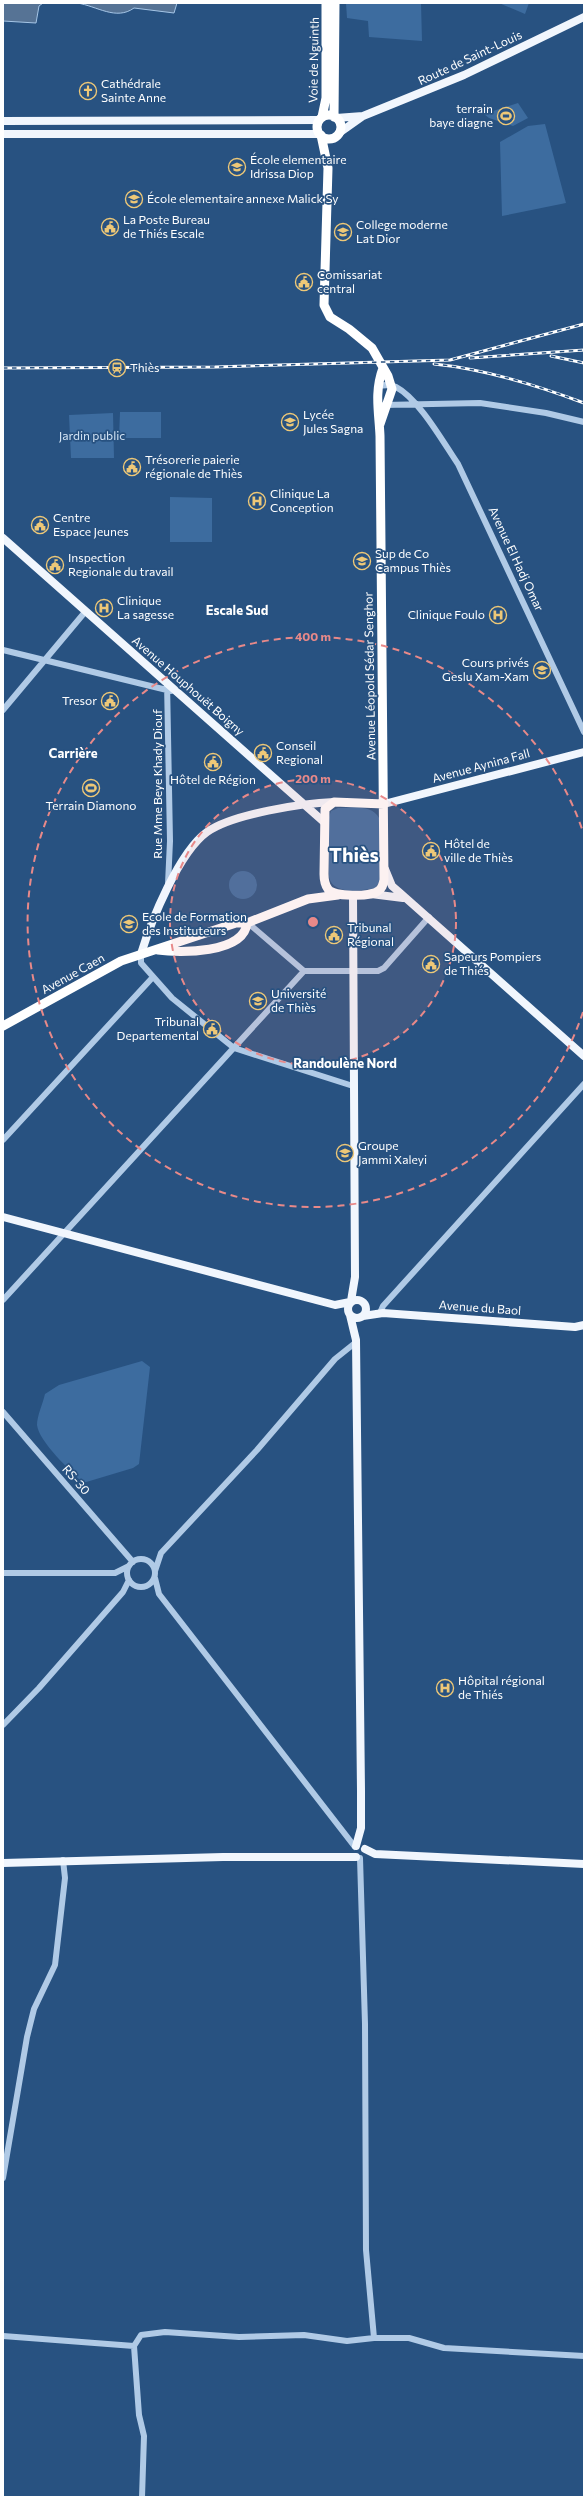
<svg xmlns="http://www.w3.org/2000/svg" width="587" height="2500" font-family="Commissioner,sans-serif">
  <style>
    .green { fill: #3d6c9f }
    .water { fill: #567395; stroke: #a5c5e6 }
    .lines { fill: none; stroke-linecap: round; stroke-linejoin: round }
    .minor { stroke: #b0cae6; stroke-width: 6 }
    .major { stroke: #f1f6fd; stroke-width: 8 }
    .highway { stroke: #fff; stroke-width: 9 }
    .rail-casing { stroke: #fff; stroke-width: 3 }
    .rail { stroke: #285281; stroke-width: 1.5; stroke-dasharray: 4.5; stroke-linecap: butt }
    .ring { fill: none; stroke: #e88989; stroke-width: 2; stroke-dasharray: 7 5 }
    .labels { text-anchor: middle; stroke-width: 3.5; stroke-linejoin: round; paint-order: stroke }
    .street-label { font-size: 12px; fill: #fff; stroke: #285281 }
    .poi-label { font-size: 12px; fill: #fff; stroke: #285281; text-anchor: start }
    .park-label { font-size: 12px; fill: #d3e4f5; stroke: #285281 }
    .neighbourhood-label { font-size: 13px; font-weight: bold; fill: #fff; stroke: #285281 }
    .town-label { font-size: 20px; font-weight: bold; fill: #fff; stroke: #285281 }
    .centre { fill: #e88989; stroke: #285281; stroke-width: 2 }
    .ring-label { font-size: 12px; text-anchor: middle; font-weight: bold; fill: #e88989; stroke: #285281; stroke-width: 3.5; stroke-linejoin: round; paint-order: stroke }
  </style>
  <rect width="100%" height="100%" fill="#285281"/>
  <path class="green" d="M346,3H421L422,41L369,37L368,21L347,18Z
    M499,3H529L525,14Z
    M518,103L528,118L513,126L489,118L484,114Z
    M545,124L566,203L502,216L500,142L528,126Z
    M120,412H161V438H119Z
    M113,413L114,458H71L69,415Z
    M170,497L212,498V542H170Z
    M338,808C352,808 372,804 379,818L380,881L375,888C360,891 333,895 329,877V817L331,811Z
    M229 885a14 14 0 1 1 28 0a14 14 0 1 1-28 0Z
    M142,1361L150,1367L139,1464L133,1468L83,1483C71,1471 39,1442 37,1425C37,1416 43,1403 45,1394L59,1385Z"/>
  <path class="water" d="M3,3H43L39,6L36,23L3,21Z
    M77,3H177L174,13L134,8C116,21 97,6 77,3Z"/>
  <g class="lines">
    <path class="minor" d="M378,386C384,385 390,384 396,387C419,399 443,442 458,464L584,732
      M384,405L480,403L546,413L584,422
      M3,650L171,691
      M167,682L170,841L168,884
      M3,710L85,612
      M248,923L304,971H378L384,968L429,917
      M141,954V963L172,998L234,1048L353,1086
      M3,1140L153,977
      M3,1300L304,971
      M380,1313L383,1306L584,1084
      M3,1412L133,1562
      M127 1573a14 14 0 1 1 28 0a14 14 0 1 1-28 0Z
      M155,1571L161,1553L257,1450L335,1359L355,1343
      M3,1573H115L129,1566
      M155,1578L159,1594L355,1847
      M3,1725L39,1688L123,1592L129,1580
      M360,1858L365,2024L366,2250L374,2338
      M3,2178L27,2037L34,2009L55,1965L65,1878L63,1860
      M3,2336L134,2346L141,2335L165,2332L239,2337L304,2335L347,2341L374,2338H409L444,2348L584,2356
      M134,2346L139,2415L144,2436L142,2497"/>
    <path class="major" d="M336,118L363,116
      M3,121L319,120
      M339,133L363,116L464,75L584,17
      M3,134H319
      M3,538L324,822
      M384,804L584,752
      M385,869L392,886L399,892L584,1056
      M371,894L403,898
      M141,954C151,921 179,852 207,832C232,814 303,803 334,802
      M3,1217L335,1305L350,1302
      M348 1309a9 9 0 1 1 18 0a9 9 0 1 1-18 0Z
      M351,1301L355,1277L353,895
      M350,1315L356,1340L361,1791V1828L356,1846
      M363,1316L383,1313L575,1327L584,1325
      M365,1849L375,1854L584,1864
      M3,1863L223,1857H356"/>
    <path class="highway" d="M317 127a12 12 0 1 1 24 0a12 12 0 1 1-24 0Z
      M322,117L326,98V3
      M334,117L335,3
      M321,135L328,168L324,305L330,317L349,329L372,348L388,376L392,389L380,424
      M383,368C374,392 379,412 380,436L384,880C383,885 382,889 378,891C371,897 333,897 328,889C325,885 324,879 324,874L325,809L334,802L384,804
      M158,950C179,953 244,954 247,923
      M3,1026L121,961L236,923H247L308,899L338,895"/>
    <g class="rail-casing">
      <path id="rail" d="M551,356L584,363
        M470,358L584,350
        M434,364C485,369 536,385 584,403
        M3,368L215,367L450,360L584,324"/>
    </g>
    <use href="#rail" class="rail"/>
  </g>
  <circle cx="313" cy="922" r="143" fill="#e88989" fill-opacity=".12"/>
  <g class="ring">
    <circle cx="313" cy="922" r="143"/>
    <path d="M583 1012A285 285 0 1 1 583 832"/>
  </g>
  <defs>
    <g id="church-ring" transform="scale(0.9)"><circle r="9.5" fill="#285281" stroke="#eec877" stroke-width="1.5"/><path d="M-1.2-6h2.4v3.5h3.3v2.4h-3.3V6h-2.4V-.1h-3.3v-2.4h3.3Z" fill="#eec877"/></g>
    <g id="stadium-ring" transform="scale(0.9)"><circle r="9.5" fill="#285281" stroke="#eec877" stroke-width="1.5"/><path d="M0-5a6.5 5 0 1 0 0 10a6.5 5 0 1 0 0-10ZM-3.5-1.8h7v3.6h-7Z" fill="#eec877"/></g>
    <g id="school-ring" transform="scale(0.9)"><circle r="9.5" fill="#285281" stroke="#eec877" stroke-width="1.5"/><path d="M0-5L7-2L0 1L-7-2ZM-4 1L0 2.5L4 1V4Q0 6-4 4Z" fill="#eec877"/></g>
    <g id="civic-ring" transform="scale(0.9)"><circle r="9.5" fill="#285281" stroke="#eec877" stroke-width="1.5"/><path d="M-.6-6.5H3V-4.5H.6V-3L4-1V1h2V6H-6V1h2V-1L-.6-3ZM-1.2 2.5V6h2.4V2.5Z" fill="#eec877"/></g>
    <g id="station-ring" transform="scale(0.9)"><circle r="9.5" fill="#285281" stroke="#eec877" stroke-width="1.5"/><path d="M-3-6H3Q5-6 5-4V2Q5 4 3 4L4.5 6H3L1.5 4h-3L-3 6H-4.5L-3 4Q-5 4-5 2V-4Q-5-6-3-6ZM-3.5-4v3h7v-3ZM-3.5 1v1.5H-2V1ZM2 1v1.5H3.5V1Z" fill="#eec877"/></g>
    <g id="hospital-ring" transform="scale(0.9)"><circle r="9.5" fill="#285281" stroke="#eec877" stroke-width="1.5"/><path d="M-5-5h3v3.5h4V-5h3V5h-3V1.5h-4V5h-3Z" fill="#eec877"/></g>
    <g id="university-ring" transform="scale(0.9)"><circle r="9.5" fill="#285281" stroke="#eec877" stroke-width="1.5"/><path d="M0-5L7-2L0 1L-7-2ZM-4 1L0 2.5L4 1V4Q0 6-4 4Z" fill="#eec877"/></g>
  </defs>
  <g fill-rule="evenodd">
    <use href="#church-ring" x="88" y="91"/>
    <use href="#stadium-ring" x="506" y="116"/>
    <use href="#school-ring" x="237" y="167"/>
    <use href="#school-ring" x="134" y="199"/>
    <use href="#civic-ring" x="110" y="227"/>
    <use href="#school-ring" x="343" y="232"/>
    <use href="#civic-ring" x="304" y="282"/>
    <use href="#station-ring" x="117" y="368"/>
    <use href="#school-ring" x="290" y="422"/>
    <use href="#civic-ring" x="132" y="467"/>
    <use href="#hospital-ring" x="257" y="501"/>
    <use href="#civic-ring" x="40" y="525"/>
    <use href="#university-ring" x="362" y="561"/>
    <use href="#civic-ring" x="55" y="565"/>
    <use href="#hospital-ring" x="104" y="608"/>
    <use href="#hospital-ring" x="498" y="615"/>
    <use href="#school-ring" x="542" y="670"/>
    <use href="#civic-ring" x="110" y="701"/>
    <use href="#civic-ring" x="263" y="753"/>
    <use href="#civic-ring" x="213" y="762"/>
    <use href="#stadium-ring" x="91" y="788"/>
    <use href="#civic-ring" x="431" y="851"/>
    <use href="#university-ring" x="129" y="924"/>
    <use href="#civic-ring" x="334" y="935"/>
    <use href="#civic-ring" x="431" y="964"/>
    <use href="#university-ring" x="258" y="1001"/>
    <use href="#civic-ring" x="212" y="1029"/>
    <use href="#school-ring" x="345" y="1153"/>
    <use href="#hospital-ring" x="445" y="1688"/>
  </g>
  <g class="labels">
    <g class="street-label">
      <text transform="translate(470 58) rotate(-25)" y="4">Route de Saint-Louis</text>
      <text transform="translate(314 60) rotate(-89)" y="4">Voie de Nguinth</text>
      <text transform="translate(516 559) rotate(65)" y="4">Avenue El Hadj Omar</text>
      <text transform="translate(370 676) rotate(-91)" y="4">Avenue Léopold Sédar Senghor</text>
      <text transform="translate(188 686) rotate(41)" y="4">Avenue Houphouët Boigny</text>
      <text transform="translate(481 766) rotate(-15)" y="4">Avenue Aynina Fall</text>
      <text transform="translate(158 784) rotate(-90)" y="4">Rue Mme Beye Khady Diouf</text>
      <text transform="translate(73 974) rotate(-29)" y="4">Avenue Caen</text>
      <text transform="translate(480 1308) rotate(4)" y="4">Avenue du Baol</text>
      <text transform="translate(76 1480) rotate(49)" y="4">RS-30</text>
    </g>
    <g class="poi-label">
      <text x="101" y="88">Cathédrale<tspan x="101" dy="14">Sainte Anne</tspan></text>
      <text x="493" y="113" text-anchor="end">terrain<tspan x="493" dy="14">baye diagne</tspan></text>
      <text x="250" y="164">École elementaire<tspan x="250" dy="14">Idrissa Diop</tspan></text>
      <text x="147" y="203">École elementaire annexe Malick Sy</text>
      <text x="123" y="224">La Poste Bureau<tspan x="123" dy="14">de Thiés Escale</tspan></text>
      <text x="356" y="229">College moderne<tspan x="356" dy="14">Lat Dior</tspan></text>
      <text x="317" y="279">Comissariat<tspan x="317" dy="14">central</tspan></text>
      <text x="130" y="372">Thiès</text>
      <text x="303" y="419">Lycée<tspan x="303" dy="14">Jules Sagna</tspan></text>
      <text x="145" y="464">Trésorerie paierie<tspan x="145" dy="14">régionale de Thiès</tspan></text>
      <text x="270" y="498">Clinique La<tspan x="270" dy="14">Conception</tspan></text>
      <text x="53" y="522">Centre<tspan x="53" dy="14">Espace Jeunes</tspan></text>
      <text x="375" y="558">Sup de Co<tspan x="375" dy="14">Campus Thiès</tspan></text>
      <text x="68" y="562">Inspection<tspan x="68" dy="14">Regionale du travail</tspan></text>
      <text x="117" y="605">Clinique<tspan x="117" dy="14">La sagesse</tspan></text>
      <text x="485" y="619" text-anchor="end">Clinique Foulo</text>
      <text x="529" y="667" text-anchor="end">Cours privés<tspan x="529" dy="14">Geslu Xam-Xam</tspan></text>
      <text x="97" y="705" text-anchor="end">Tresor</text>
      <text x="276" y="750">Conseil<tspan x="276" dy="14">Regional</tspan></text>
      <text x="213" y="784" text-anchor="middle">Hôtel de Région</text>
      <text x="91" y="810" text-anchor="middle">Terrain Diamono</text>
      <text x="444" y="848">Hôtel de<tspan x="444" dy="14">ville de Thiès</tspan></text>
      <text x="142" y="921">Ecole de Formation<tspan x="142" dy="14">des Instituteurs</tspan></text>
      <text x="347" y="932">Tribunal<tspan x="347" dy="14">Régional</tspan></text>
      <text x="444" y="961">Sapeurs Pompiers<tspan x="444" dy="14">de Thiés</tspan></text>
      <text x="271" y="998">Université<tspan x="271" dy="14">de Thiès</tspan></text>
      <text x="199" y="1026" text-anchor="end">Tribunal<tspan x="199" dy="14">Departemental</tspan></text>
      <text x="358" y="1150">Groupe<tspan x="358" dy="14">Jammi Xaleyi</tspan></text>
      <text x="458" y="1685">Hôpital régional<tspan x="458" dy="14">de Thiés</tspan></text>
    </g>
    <g class="park-label">
      <text x="92" y="440">Jardin public</text>
    </g>
    <g class="neighbourhood-label">
      <text x="237" y="615">Escale Sud</text>
      <text x="73" y="758">Carrière</text>
      <text x="345" y="1068">Randoulène Nord</text>
    </g>
    <g class="town-label">
      <text x="354" y="862">Thiès</text>
    </g>
  </g>
  <circle cx="313" cy="922" r="6" class="centre"/>
  <g class="ring-label">
    <text x="313" y="641">400 m</text>
    <text x="313" y="783">200 m</text>
  </g>
  <rect width="587" height="2500" fill="none" stroke="#ffffff" stroke-width="8"/>
</svg>
